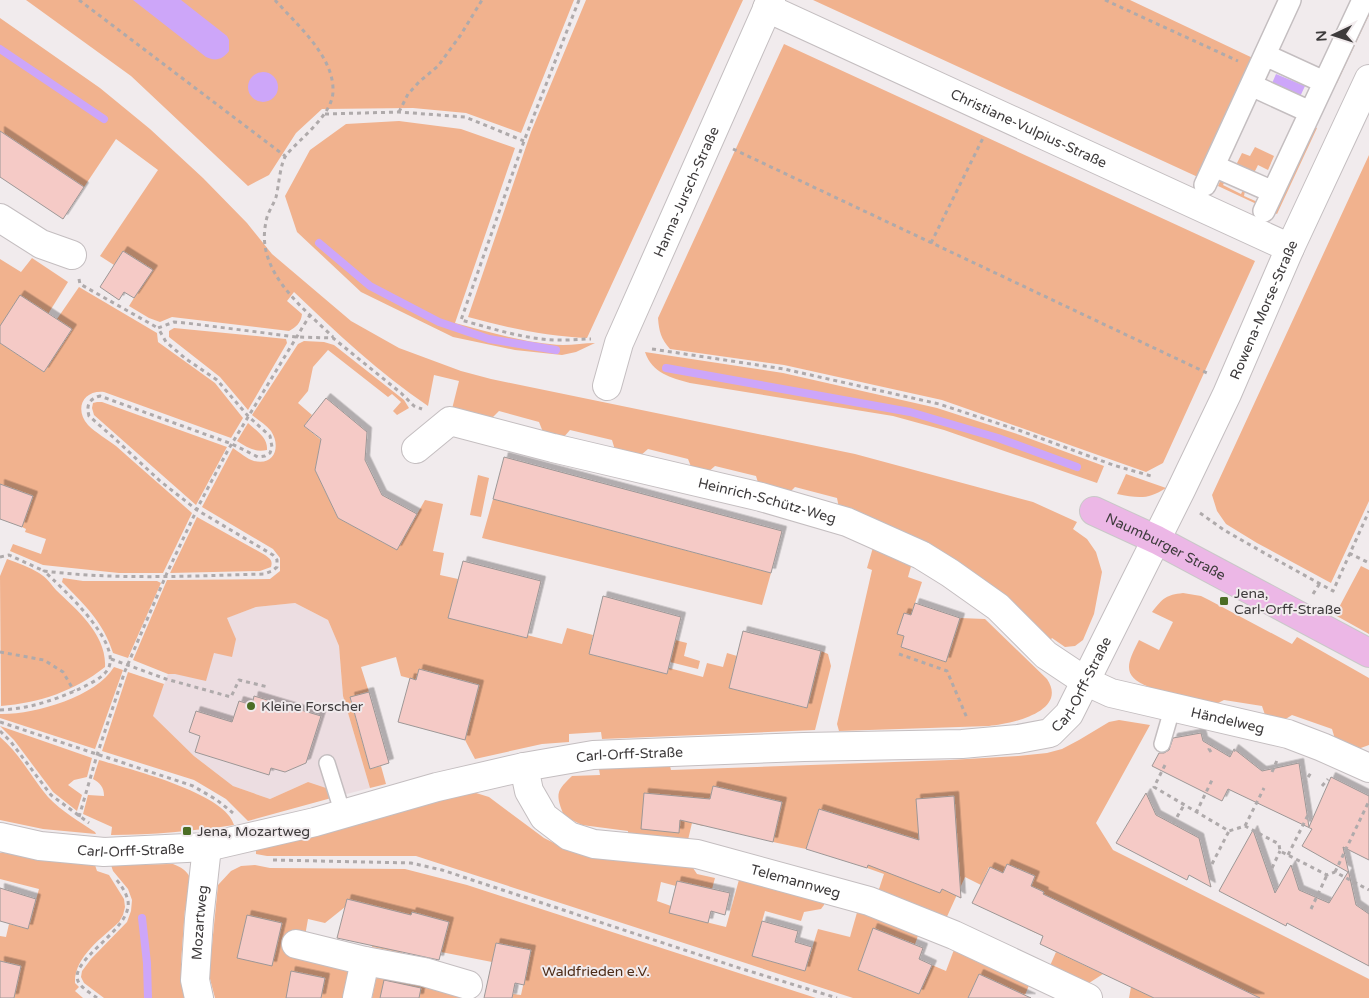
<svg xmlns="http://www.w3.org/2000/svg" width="1369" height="998" font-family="'Varela Round',sans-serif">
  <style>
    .built { fill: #ecdde1 }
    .green { fill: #f1b28e }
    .water { fill: #cda6f9 }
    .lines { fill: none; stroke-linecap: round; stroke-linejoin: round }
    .stream { stroke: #cda6f9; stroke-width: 8 }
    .building { fill: #f5cac6; stroke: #9d9796; filter: url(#shadow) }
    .service-casing { stroke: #c4bec0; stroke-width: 18 }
    .pedestrian-casing { stroke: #c4bec0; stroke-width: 24 }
    .minor-casing { stroke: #c4bec0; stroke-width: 30 }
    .primary-casing { stroke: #c9c8c8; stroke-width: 30 }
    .path { stroke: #afaaab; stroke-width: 3; stroke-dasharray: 4 4; stroke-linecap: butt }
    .service { stroke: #fff; stroke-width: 15 }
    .pedestrian { stroke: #fff; stroke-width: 21 }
    .minor { stroke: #fff; stroke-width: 28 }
    .primary { stroke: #ecb7e6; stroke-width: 28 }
    .poi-dot { fill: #4b6d24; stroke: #f1ebed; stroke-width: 2 }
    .labels { text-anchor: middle; stroke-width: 4; stroke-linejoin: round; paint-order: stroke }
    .street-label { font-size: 14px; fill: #3e3b3c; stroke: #f1ebed }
    .poi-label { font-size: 14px; fill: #3e3b3c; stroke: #f1ebed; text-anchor: start }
    .park-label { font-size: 14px; fill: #4d2b16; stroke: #f1ebed }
  </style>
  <defs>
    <filter id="shadow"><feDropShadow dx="4.5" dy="-4.5" stdDeviation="0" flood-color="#0004"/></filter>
  </defs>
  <rect width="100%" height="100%" fill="#f1ebed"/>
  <path class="built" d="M295,603L328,620L339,646L343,696L370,788L335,797L308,782L270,799L233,786L194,756L152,716L168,674L175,673L226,618L256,607Z"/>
  <path class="green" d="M26,0H574L521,133L466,113L413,108L322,109L296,133L269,175L248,186L131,76Z
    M586,0H743L587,338C546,336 508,328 468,317L531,132Z
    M813,0H1130L1257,60L1200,178Z
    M1369,9V15L1337,83L1331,80Z
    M0,18L100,88L150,129L203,178L247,223L272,254L351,321L399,348L461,371L491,379L855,454L1033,502L1077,522L1073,529L1087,539L1096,552L1102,572L1094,614L1083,640L1075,646L1065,647L1052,638L1049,642L839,508L837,498L795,487L788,494L759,486L756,476L715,466L707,473L692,469L688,459L648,449L640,456L615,450L612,440L570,430L563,438L543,432L539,422L499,411L491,419L452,409L459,381L434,375L428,406C379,373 337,333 294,292L287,301L302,314C301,323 296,327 289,331L172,317L160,322L149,318L129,306L152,269L123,251L114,265L100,256L158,170L116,139L84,187L0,131Z
    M784,44L1255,261L1163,463L1146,472L942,400L784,365L670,349C661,339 659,331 658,318Z
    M399,121L461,129L515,148L455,323C489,332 529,344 563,345C574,345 585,343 595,343L576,352L562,355L515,350L453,337L361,292L297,232L285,196L310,150L346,124Z
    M1313,127L1317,128L1277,214L1271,211Z
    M1255,147L1274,156L1268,170L1258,165L1253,175L1235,167L1242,153L1250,156Z
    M1369,155V501L1331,583L1257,543L1226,524L1217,511L1212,495Z
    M1221,179L1225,181L1223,185L1241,194L1243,190L1245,191L1244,196L1262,204L1263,207L1218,186Z
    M32,258L68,282L48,314L0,326V259L21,272Z
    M79,287L157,333L158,342L215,383L243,418L231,438L104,392C83,390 74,409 88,425C96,433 107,439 116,446C141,468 167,491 192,513L163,573H119L43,565L10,551L13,544L41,554L46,539L25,532L26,529L22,527L33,496L0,484V343L44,372L72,330L57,319Z
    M174,328L286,339L287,343L248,410L220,377L169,337V331Z
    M304,341L324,342L334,345L404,400L409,408L397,415L393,411L401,402L392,394L388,397L328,350L313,367L308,391L298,403L312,415L304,426L321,440L315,470L338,518L397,550L425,500L443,504L433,551L444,553L440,575L458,579L449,618L526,638L527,635L562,644L567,628L593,635L589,654L667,674L669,668L703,677L707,663L723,667L727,653L737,656L729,688L806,708L821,651L828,654L831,666L815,730L602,739L601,732L569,734V742L542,744L475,759L465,740L479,685L420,669L416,680L401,676L396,657L361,667L369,692L350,698L370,769L381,766L386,784L370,788L343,696L339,646L328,620L295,603L256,607L227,618L236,639L232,657L214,653L206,681L175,674H168L133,660L167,580L270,579L280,571V558L273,549L202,507L233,448C239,452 247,459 254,461C275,466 281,446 271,431C266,425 258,420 252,415L298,344Z
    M645,352L783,373L937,408L1020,435L1104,466L1097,483L944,430L893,416L690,383C671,378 652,373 645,352Z
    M97,402H102L227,447L196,505L94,415L92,408L93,403Z
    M248,423C256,431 268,437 267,450C255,453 247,447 237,441Z
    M1126,474L1166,488C1148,500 1138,498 1117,494Z
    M478,475L489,478L481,517L470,515Z
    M493,499L771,573L762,605L482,538Z
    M197,517L265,555C270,559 273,560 271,567L260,571L170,573Z
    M874,544L912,563L908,577L922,582L911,615L897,634L904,636L901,647L946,662L960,618L985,619L1047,679C1069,712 1010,724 989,726L839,731L837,724L872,570L867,568Z
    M7,559C18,563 29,567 39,573C46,577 51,584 56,590C77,610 107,635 105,667C75,691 39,703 1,706L0,576Z
    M1361,566L1369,570V634L1335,615Z
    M63,578L83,581H157L161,583L128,658L113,653C104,623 84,604 62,582Z
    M1183,593L1201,596L1209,600L1292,644L1297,637L1369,678V745L1358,749L1335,739L1332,729L1292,715L1281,722L1266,718L1262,706L1224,700L1212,706L1147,693L1149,687C1120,676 1128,662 1139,640L1159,650L1173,622L1152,612C1163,598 1166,595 1183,593Z
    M675,640L687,643L684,656L700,661L698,669L670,662Z
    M114,667L123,670L95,749L0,718V714C33,715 96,697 114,667Z
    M128,672L164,684L153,716L194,756L233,786L270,799L308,782L326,788L335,797L248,821L226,799L194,780L102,751Z
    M1119,720L1150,725L1096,823L1113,850L1369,979V998H1260L1222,980L1056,942L1027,929L1044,892L1031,886L1035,876L1007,864L1003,873L989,867L981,885L965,877L945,921L877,895L884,874L867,868L879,828L819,809L806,849L773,842L782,802L713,786L703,826L692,823L687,844L628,834V831L582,825L564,816C556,795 555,792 572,776L600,775L599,769L670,766L671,770L950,760L1018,756L1047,753L1062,749L1079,740L1109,722Z
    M0,726L92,758L87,777L74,780L68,785L82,795L77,811L53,792L14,740Z
    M0,737C20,754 32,778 48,797C61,811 80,822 95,832L96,834L43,829L0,820Z
    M99,760C129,769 226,793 234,825C193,831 153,835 111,835L112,827L83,814L88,795L104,796C104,787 100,783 93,779Z
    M476,793L489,797L544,838L564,848L592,855L693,868L697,874L715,878L712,889L677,881L676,886L661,882L657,901L671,906L670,913L726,927L740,876L824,900V905L821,909L804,912L801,921L765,911L752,956L805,971L818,929L850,937L858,909L919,933L915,944L873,929L858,970L919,994L932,965L946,971L955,947L1030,983L1025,995L979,974L968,998H853L416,856H267L256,854V850L460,794Z
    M0,853H5L24,857L95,865L97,871L109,875L124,899L125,907L123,915L119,922C102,938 74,957 75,983L79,987L75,991L83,998H14L21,966L0,961V936L6,937L9,924L28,929L39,889L0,879Z
    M173,864C192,871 194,883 193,902L185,909L181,963L187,971L188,994L184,998H104L84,983L81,977L82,971L91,959L127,922L131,911L132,900L128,889L113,871L111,865Z
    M255,865L270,868L405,869L467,885L816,998H512L513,994L521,995L531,950L496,943L492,962L441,952L448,922L412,912L402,953L372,947L382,908L347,899L345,907L325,923L308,919L305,936L348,962L352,998H215L209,975L218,885L231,871L241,866Z
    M1056,952L1103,974L1086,985L1049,968Z
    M384,971L465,998H372L376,979Z
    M1131,987L1154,998H1129Z"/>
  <path class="water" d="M133,0H181L227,36L229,40V51C223,59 216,62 206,57Z
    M248 87a15 15 0 1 1 30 0a15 15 0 1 1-30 0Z
    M1276,74L1305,86L1298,101L1270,88Z"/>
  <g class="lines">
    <path class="stream" d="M0,49L104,119
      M319,243L370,286L439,322L489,339L556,350
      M666,368L910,412L998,438L1077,467
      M142,918L147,963L148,998"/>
  </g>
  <path class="building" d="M0,131L84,187L63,219L0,177Z
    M123,251L153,270L134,298L124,292L119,300L100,287Z
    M20,295L72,329L44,372L0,343V326Z
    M326,398L367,432L365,460L382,495L417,514L397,550L338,518L315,470L321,439L304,426Z
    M504,457L782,531L771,573L493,499Z
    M0,484L33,496L22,527L0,519Z
    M463,561L541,581L527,638L448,618Z
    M603,596L681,617L667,674L589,654Z
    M915,603L960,618L946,662L901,647L904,636L897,634L904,613L911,615Z
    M743,631L821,651L807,708L729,688Z
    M419,669L479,685L465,740L398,722L410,678L416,680Z
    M369,692L389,763L370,769L350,697Z
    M254,696L321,716L306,763L285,772L271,768L269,775L195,752L200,736L189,732L196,711L232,722L239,701L252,705Z
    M1201,733L1203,741L1230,757L1234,749L1262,771L1299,763L1309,827L1331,777L1369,796V860L1343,847L1356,905L1369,914V966L1287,923L1286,926L1219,891L1253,830L1275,893L1291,865L1299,890L1329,903L1348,872L1302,846L1312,829L1228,789L1222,801L1152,766L1159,753H1164L1169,750L1173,738Z
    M713,786L782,802L773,842L680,820L679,833L641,829L644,793L710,799Z
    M1146,793L1156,815L1199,838L1211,887L1189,875L1187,880L1116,843Z
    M954,796L961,898L942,889L940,893L868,865L867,868L806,849L819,809L919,840L916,799Z
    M1007,864L1035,876L1031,886L1044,892L1043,894L1260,998H1154L1040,944L1043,936L972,903L990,867L1003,873Z
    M677,881L730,893L725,915L711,911L708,923L669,913Z
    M0,888L36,899L28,929L0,921Z
    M347,899L411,915L412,912L449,922L439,960L337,938Z
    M247,915L282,923L272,966L237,958Z
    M762,921L798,931L795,942L812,947L805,971L752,956Z
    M873,928L923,948L919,959L932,965L919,994L858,970Z
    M496,943L531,950L524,985L515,983L512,998H484Z
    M0,961L21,966L14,998H0Z
    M291,971L325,978L321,998H286Z
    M979,974L1031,998H968Z
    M384,980L421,988L419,998H380Z"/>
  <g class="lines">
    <g class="service-casing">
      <path id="service" d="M1162,744L1173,706
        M327,763L343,814"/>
    </g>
    <g class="pedestrian-casing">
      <path id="pedestrian" d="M1265,55L1324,82
        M1251,85L1310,112
        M1214,166L1273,192
        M1205,185L1290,0
        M1264,211L1363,0"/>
    </g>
    <g class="minor-casing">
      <g id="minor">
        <path id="s1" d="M767,8L1290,248"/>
        <path d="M0,218L41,244L72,255"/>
        <path id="s2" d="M607,386L619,343L771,0"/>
        <path id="s3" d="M416,449L450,421L553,448L761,497L847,522L921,555L950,573L998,607L1046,655L1085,681L1111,693L1288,734L1322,747L1369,768"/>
        <path id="s4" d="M524,767L529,791L544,817L569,836L594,844L697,854L869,901L954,935L1088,998"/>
        <path id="s5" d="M0,837L40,846L104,852L207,847L315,822L437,787L524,767L593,755L804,747L962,744L1018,739L1050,733L1069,714L1181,490L1227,394L1290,248L1369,79"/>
        <path d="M296,944L365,961"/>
        <path id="s6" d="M199,998L195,980L199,919L207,847"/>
        <path d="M357,998L365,961L424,972L468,985"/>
      </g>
    </g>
    <g class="primary-casing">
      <g id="primary">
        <path id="s7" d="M1094,511L1157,540L1369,653"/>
      </g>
    </g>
    <path class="path" d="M79,0L285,156
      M275,0C296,24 334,56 333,91C333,114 302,137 287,154C280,162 279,186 276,197C273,206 267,213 266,222C255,271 302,307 333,337
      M579,0L524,141L461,320C494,329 530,341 564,340C573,340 582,339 591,339
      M1105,0L1238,61
      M399,112L408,94L419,82L438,66L460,36L482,0
      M325,114L399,112L465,117L524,141
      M733,149L1207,373
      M931,243L984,136
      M79,279L80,284L158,328
      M652,349L784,369L939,404L1021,431L1113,465L1151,476
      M1200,513L1224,530L1266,554L1333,591L1369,511
      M1349,553L1369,563
      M0,557L9,555L44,571
      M1313,594L1320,583
      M0,652L44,660L63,672L74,691
      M899,654L947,671L967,718
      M111,659L166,679L231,697L239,680L268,687
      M0,710C27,709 52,701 77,690C87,685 102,679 108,669C123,643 61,587 44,571C117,580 190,576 264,574L272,571L277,567V560L273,555L197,510L160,481L114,438L89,416C86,405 89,399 100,396L232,444L258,457L265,456L270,453L272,447L270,436L248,416L217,380L186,359L166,342L158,328L174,322L186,323L297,337L333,338L401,393L414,406L422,409
      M0,722L193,786L217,800L233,813
      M0,731L11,742L51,795L89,823
      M1211,752L1209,749L1213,743
      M1226,753L1235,750
      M1165,765L1154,787L1229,831L1245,826L1279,844L1280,851L1327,875L1335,872L1369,890
      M1272,772L1278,758
      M1307,783L1305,782L1312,771
      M1322,786L1328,779
      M1196,813L1213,778
      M79,817L97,755L125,671L167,573L200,503L228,450L310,315
      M1173,824L1184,805
      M1245,826L1264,788
      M1288,855L1310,811
      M273,860L411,863L442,870L736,967L837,998
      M1212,864L1229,831
      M1272,868L1280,851
      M1335,872L1369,801
      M1311,909L1327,875
      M1363,909L1369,905
      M97,998C92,994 83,989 79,983C65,961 133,930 128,901C126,892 121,885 115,878"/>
    <use href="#service" class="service"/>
    <use href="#pedestrian" class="pedestrian"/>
    <use href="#minor" class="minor"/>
    <use href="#primary" class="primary"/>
  </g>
  <g class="poi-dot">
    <rect x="1219" y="596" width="10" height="10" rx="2.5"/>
    <circle cx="251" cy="706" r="5"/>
    <rect x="182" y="826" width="10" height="10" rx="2.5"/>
  </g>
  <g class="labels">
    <g class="street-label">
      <text dy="5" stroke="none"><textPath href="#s1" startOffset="288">Christiane-Vulpius-Straße</textPath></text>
      <text dy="5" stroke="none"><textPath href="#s2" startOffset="210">Hanna-Jursch-Straße</textPath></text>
      <text dy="5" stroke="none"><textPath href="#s5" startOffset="1539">Rowena-Morse-Straße</textPath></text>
      <text dy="5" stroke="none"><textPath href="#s3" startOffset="371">Heinrich-Schütz-Weg</textPath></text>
      <text dy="5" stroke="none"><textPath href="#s7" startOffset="80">Naumburger Straße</textPath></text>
      <text dy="5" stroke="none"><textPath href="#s5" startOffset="1122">Carl-Orff-Straße</textPath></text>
      <text dy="5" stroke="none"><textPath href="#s3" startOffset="891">Händelweg</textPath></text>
      <text dy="5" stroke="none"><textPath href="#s5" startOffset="642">Carl-Orff-Straße</textPath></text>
      <text dy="5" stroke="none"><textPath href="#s5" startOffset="132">Carl-Orff-Straße</textPath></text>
      <text dy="5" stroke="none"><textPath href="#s4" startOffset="318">Telemannweg</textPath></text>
      <text dy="5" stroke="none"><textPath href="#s6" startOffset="76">Mozartweg</textPath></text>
    </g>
    <g class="poi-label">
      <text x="1234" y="598">Jena,<tspan x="1234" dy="16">Carl-Orff-Straße</tspan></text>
      <text x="261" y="711">Kleine Forscher</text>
      <text x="197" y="836">Jena, Mozartweg</text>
    </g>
    <g class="park-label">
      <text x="596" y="976">Waldfrieden e.V.</text>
    </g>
  </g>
  <g transform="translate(1334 35) rotate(266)" stroke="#f1ebed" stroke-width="4" paint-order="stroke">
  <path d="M0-4L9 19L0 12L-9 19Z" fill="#3e3b3c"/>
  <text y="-8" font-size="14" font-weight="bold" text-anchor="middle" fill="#3e3b3c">N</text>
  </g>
</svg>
